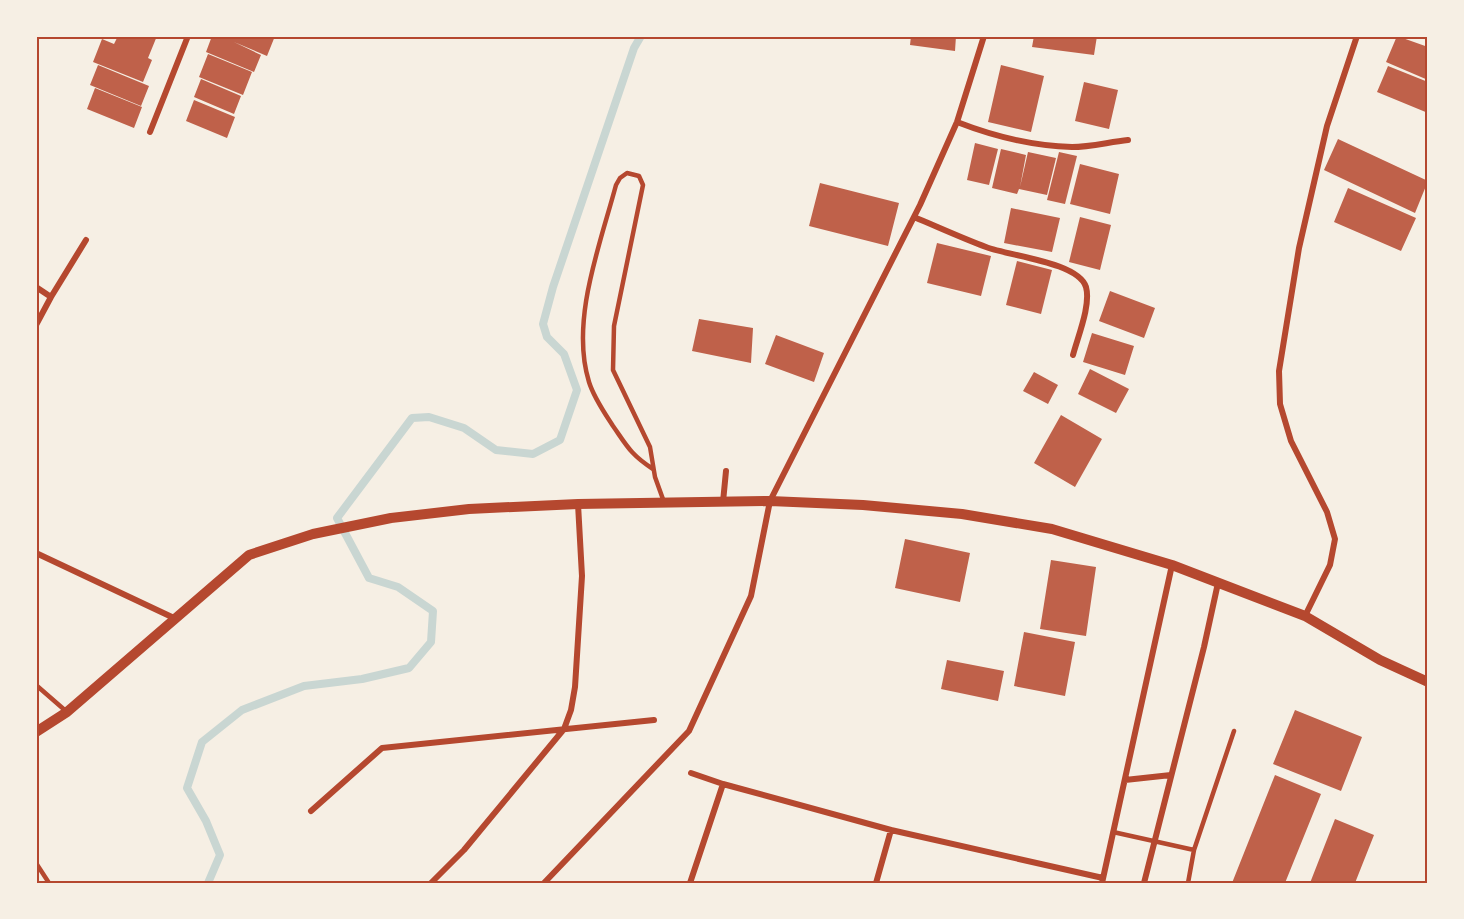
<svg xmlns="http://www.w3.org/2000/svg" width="1464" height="919" font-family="Roboto,sans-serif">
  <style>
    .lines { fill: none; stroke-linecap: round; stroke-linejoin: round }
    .stream { stroke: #c9d6d2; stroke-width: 8 }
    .building { fill: #bf614a }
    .service { stroke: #b5482f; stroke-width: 4.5 }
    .minor { stroke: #b5482f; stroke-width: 6 }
    .tertiary { stroke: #b5482f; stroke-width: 10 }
    .neatline { fill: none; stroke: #b5482f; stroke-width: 2 }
  </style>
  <rect width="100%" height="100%" fill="#f6efe4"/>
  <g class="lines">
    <path class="stream" d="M208,883L220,855L206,821L187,788L202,742L242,710L304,686L362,679L409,668L431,642L433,611L398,587L369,578L337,518L412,418L429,417L464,428L496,450L533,454L560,440L577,390L564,354L547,337L543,324L553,287L634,48L641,36"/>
  </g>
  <path class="building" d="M118,36H157L148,58L152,60L143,82L93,62L102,39L114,44Z
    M212,36H275L267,56L234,42L261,55L254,72L206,52Z
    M911,36H956L955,51L910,45Z
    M1034,36H1097L1094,55L1032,47Z
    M1397,36L1428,47V80L1386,62Z
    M208,54L252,72L243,95L199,77Z
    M98,65L149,86L141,106L90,85Z
    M1001,65L1044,76L1031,132L988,122Z
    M1388,66L1428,82V113L1377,92Z
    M201,79L241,96L234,114L194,97Z
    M1084,82L1118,90L1109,129L1075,121Z
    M95,88L142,107L134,128L87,109Z
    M194,100L235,117L227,138L186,121Z
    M1338,139L1428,181L1415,213L1324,170Z
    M975,143L998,149L989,185L967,180Z
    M1001,149L1026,155L1020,187L1028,152L1056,158L1047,195L1019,189L1017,194L992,188Z
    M1059,152L1077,156L1065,204L1047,200Z
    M1080,164L1119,174L1110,214L1070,204Z
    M820,183L899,203L888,246L809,226Z
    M1348,188L1416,218L1401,251L1334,222Z
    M1011,208L1060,218L1052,252L1004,243Z
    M1080,217L1111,225L1100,270L1069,262Z
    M937,243L991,256L981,296L927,283Z
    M1017,261L1052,270L1041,314L1006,305Z
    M1110,291L1155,308L1144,338L1099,321Z
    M699,319L753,328L751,363L692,351Z
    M1092,333L1134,346L1125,375L1083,362Z
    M776,335L824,353L814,382L765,364Z
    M1090,369L1129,389L1116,413L1078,394Z
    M1034,372L1058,385L1048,404L1023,391Z
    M1061,415L1102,439L1075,487L1034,463Z
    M905,539L970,553L960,602L895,588Z
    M1051,560L1096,567L1086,636L1040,629Z
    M1024,632L1075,642L1065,696L1014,686Z
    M947,660L1004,671L998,701L941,689Z
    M1295,710L1362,737L1341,791L1273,764Z
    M1275,775L1321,794L1285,883H1232Z
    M1335,819L1374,835L1355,883H1310Z"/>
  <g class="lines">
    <path class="service" d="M653,469C631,455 627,446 613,426C604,412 594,398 589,382C570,321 600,245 616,185L620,178L627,173L639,176L643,185L614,326L613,370L650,447L655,477L664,502
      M36,685L67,712
      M1113,832L1194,850L1234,731
      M36,863L49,883
      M1188,883L1194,850"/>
    <path class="minor" d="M957,122C993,136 1033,146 1072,147C1090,147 1109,142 1128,140
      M150,132L188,36
      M914,217C938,227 962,238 986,247C1009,256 1078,262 1086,287C1091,305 1078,336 1073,355
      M36,287L51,297L36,325
      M51,297L86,240
      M723,502L726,471
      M36,553L174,618
      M1305,616L1330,565L1335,539L1327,512L1291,441L1280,404L1279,371L1299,248L1327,126L1357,36
      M691,773L723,784L891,830L1103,878
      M1125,780L1171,775
      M311,811L382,748L654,720
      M431,883L464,850L564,729L571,710L575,687L582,576L578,504
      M544,883L689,731L751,596L770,501L920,205L957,122L984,36
      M690,883L723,784
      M876,883L891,830
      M1102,883L1172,565
      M1144,883L1204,647L1218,583"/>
    <path class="tertiary" d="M36,732L67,712L249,555L313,534L391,518L469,509L578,504L770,501L863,505L962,514L1052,529L1172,565L1305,616L1380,660L1428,682"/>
  </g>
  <rect width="1464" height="919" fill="none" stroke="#f6efe4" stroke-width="75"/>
  <rect x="38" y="38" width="1388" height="844" class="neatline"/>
</svg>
